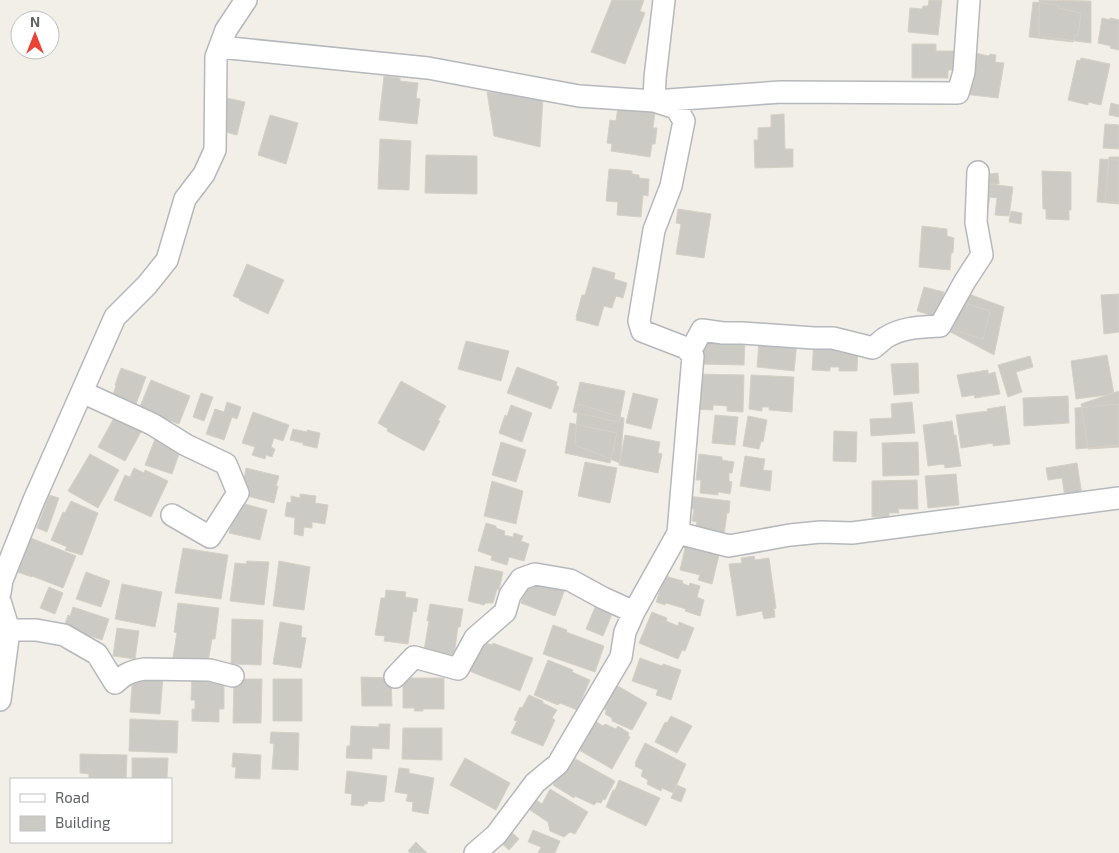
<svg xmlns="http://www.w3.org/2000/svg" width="1119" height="853" font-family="'Exo 2',sans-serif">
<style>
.building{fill:#cccac5;stroke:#d6d1c6}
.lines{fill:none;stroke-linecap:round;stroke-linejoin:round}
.minor-casing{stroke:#b5b8bc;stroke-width:24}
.minor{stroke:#fff;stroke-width:21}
</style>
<rect width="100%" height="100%" fill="#f1efe8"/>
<!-- building -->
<path class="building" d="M612,0H644L640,11L645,13L625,64L591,52Z
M929,0H942L938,35L908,32L910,8L922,9L923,6H928Z
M1039,0L1091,1V43L1039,36Z
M1033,2L1058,5V8L1081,13L1078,35H1075L1073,42L1029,37Z
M1102,18L1110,20V18L1119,20V50L1110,48L1111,46L1098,43Z
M912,44H936V51H959V70H948V78H912Z
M975,53L989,56L990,54L996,55L995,62L1004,63L998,98L964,94Z
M1081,58L1110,64L1101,105L1088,102V105L1068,100L1077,60L1080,61Z
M384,76L400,78V81L418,83L416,98L420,99L417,124L379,120Z
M487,92L543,98L540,147L494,136Z
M227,98L245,102L237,135L218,130Z
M1111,103L1119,105V117L1109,115Z
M618,107L655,112L653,128H657L655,144H652L650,157L611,151L612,144L607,143L610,120L616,121Z
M784,114L785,149H793V167L755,168L754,140H758V128L771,127V115Z
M270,115L298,123L286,164L258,155Z
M1105,124L1119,125V149L1103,148Z
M380,139L411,141L409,190L378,189Z
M426,155L477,156V194L425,193Z
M1109,157H1119V202H1105Z
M1100,159L1119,160V204L1097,202Z
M609,169L632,171V174L639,175V178L649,179L648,196L643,195L641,217L617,215L618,202L606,201Z
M1042,171L1071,172V210H1069V220L1046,219V209H1043Z
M998,173L999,184H988L989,174Z
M982,183L1013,187L1009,216L995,215L997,198L990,197L987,213Z
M678,209L711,214L704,258L676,254L681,224L676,223Z
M1011,211L1022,213L1021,224L1009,222Z
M922,226L947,229V236L954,238L953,253H951L950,270L919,267Z
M247,264L284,280L268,314L239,300L240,299L233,296Z
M593,267L615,273L614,279L627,283L623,298L616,296L612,308L604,306L598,326L576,320L577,318L576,317L582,295H585Z
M924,287L944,292L937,317L917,311Z
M966,293L1004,307L994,355L941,327Z
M1119,294V332L1104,334L1101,295Z
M961,302L990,311L983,339L953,330Z
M702,337H745L744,365L701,364Z
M466,341L509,351L501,381L458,369Z
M814,341L858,346L857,371H839V367H830V371L812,370Z
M759,342L797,343L794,371L757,367Z
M1107,355L1114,394L1076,399L1071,361Z
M1030,356L1033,367L1016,372L1022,392L1008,397L998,365Z
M918,363L919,393L894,395L891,364Z
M517,367L557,382L556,385L559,387L551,409L507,393Z
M121,368L146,377L135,407L112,397L116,386L115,385Z
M988,370V374L995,372L1000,394L975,398L974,395L962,397L957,375Z
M695,374L744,375L743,412L727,411V406L713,405V410L693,409Z
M751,375L794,377L792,412L769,410V407H762V411L749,409Z
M151,380L190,396L179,424L139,409Z
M401,381L446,406L438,420L440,421L424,451L387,431L388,429L378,423Z
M580,382L625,391L619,422L573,412Z
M1119,391V447L1088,449L1081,404Z
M201,393L213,397L204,421L193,417Z
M633,393L658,399L651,429L626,423Z
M1068,396L1069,423L1024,426L1023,398Z
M227,402L241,407L237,419L232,417L224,440L206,434L215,409L224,412Z
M912,402L915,433L871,436L870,419L892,418L891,404Z
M578,404L624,418L620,463L575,445Z
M1119,404V445L1076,449L1075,408Z
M511,405L532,413L522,442L499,433L505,415L507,416Z
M1005,406L1010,444L993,446V443L961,448L956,415L988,411L987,409Z
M253,412L289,425L283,441L274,438L271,447L275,449L272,457L266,455L265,459L252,455L255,447L242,443Z
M715,415L738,417L735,445L712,443Z
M115,416L142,430L125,461L98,447Z
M748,416L767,420L763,442L761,441L759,449L743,446Z
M952,421L954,435H956L961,466L945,468L944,464L928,466L923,425Z
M570,423L617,433L610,463L565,453Z
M293,429L307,432V430L320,433L317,448L303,445V443L290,440Z
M834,431L857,432L856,462L833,461Z
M625,435L660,442L658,453L662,454L658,473L619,465Z
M155,439L181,448L172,474L145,465Z
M501,442L526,450L516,482L492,475Z
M918,442L919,475L883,476L882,443Z
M90,454L119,470L98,508L68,491Z
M699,454L722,457V460L734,462L732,473H729V481L732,482L730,494L718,492V495L700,493L701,480H696Z
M745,456L765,459L763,470L772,471L770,491L740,486Z
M585,462L617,468L610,503L578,496Z
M1077,463L1082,495L1065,497L1062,478L1048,480L1046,468Z
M134,468L144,473L145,470L168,481L151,517L114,500L125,475L130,477Z
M246,468L279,476L276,486H278L274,503L239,494L242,479H244Z
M956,474L959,505L928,508L925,476Z
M917,480L918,509H898L899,513H889V517H872V481Z
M492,481L523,491L516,524L484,516Z
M300,494L316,496L315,503L328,505L325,524L312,522V528L304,527L303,536L294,534L295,518L285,516L287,502L291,503V496L300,498Z
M49,495L59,498L47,532L37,528Z
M687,496L730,501L729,513H727L724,535L695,532L697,522L692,521L694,509L686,508Z
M71,501L98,513L82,555L65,550L67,547L51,540L63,512L65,513Z
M238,502L267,510L260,540L229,533Z
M486,523L496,526V528L505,531L504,535L513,537L514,533L523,536L521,541L529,544L524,561L509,557L507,565L491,560L492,556L478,551Z
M31,538L76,556L63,588L32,576V577L17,572Z
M686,544L720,551L712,584L698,580L700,575L680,570Z
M183,548L228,555L221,599L175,593Z
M754,556L755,560L769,558L776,608L774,609L775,617L764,619L762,611L737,616L729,564L742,563L741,558Z
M247,561L269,562L264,605L230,601L235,563L246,564Z
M279,561L310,567L304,610L273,606Z
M475,566L503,572L499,590L497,589L493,603H486L484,605L468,601Z
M86,572L110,581L101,607L76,599Z
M665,576L683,581L682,583L689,586L690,583L700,586L697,597L704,600L700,616L685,611L686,609L666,603L665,605L656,602Z
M534,577L565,589L555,616L521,603L527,586L530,587Z
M122,584L162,592L155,627L115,619Z
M49,587L63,593L55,614L40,608Z
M386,590L406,592L405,597L418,599L416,612L413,611L408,644L384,641L385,636L375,635L381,598H385Z
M598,600L615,607L603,636L586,629Z
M178,603L219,608L215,639H212L208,662L173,657L177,633L174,632Z
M430,604L463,609L460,627H458L454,655L424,650L429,621H427Z
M73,607L109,619L102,640L64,627L68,615L70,616Z
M652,612L667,618L666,621L678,626L679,622L694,628L685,651L682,650L678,659L639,643Z
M232,619L263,620L261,665L231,664Z
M280,622L302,626L301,637L306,638L301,668L273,664Z
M553,625L567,630L566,632L604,646L595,672L543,654Z
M117,628L139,631L135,659L113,656Z
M478,640L492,645L493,643L533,658L520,691L469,671L476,655Z
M640,658L662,666L663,664L681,670L671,700L656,695L658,690L632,681Z
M548,660L573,670L572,672L590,680L577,710L560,703L558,705L534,695Z
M133,673L163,676L160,714L130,712Z
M192,676L224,677V709H219V722L192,721V709H195V700H191Z
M361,677L391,678L392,706H362Z
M403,678H444V709H423V711H414L415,708H403Z
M234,679H262L261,723H233Z
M273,679H302V721H273Z
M611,682L647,703L632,730L612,721V718L605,714L606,710L598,706Z
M529,695L543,701V703L557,710L552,718L555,720L543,746L511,733L517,721L514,720L520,707L522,708Z
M671,716L692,726L677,753L655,742L665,722L667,723Z
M130,719L178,721L177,753L129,751Z
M594,720L603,726L605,724L616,729L618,726L629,733L628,736L630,737L612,769L579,750L588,736L586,735Z
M379,724H390L389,749L372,748V759L346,758L347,746H350L351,726L379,727Z
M403,728H442V760L402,759Z
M271,732L299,733L298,770L272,769L274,744L270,743Z
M645,743L686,764L673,793L662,788L661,791L647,784L648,780L641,776L643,770L635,766L636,764L635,763Z
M233,753L261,755L260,779L235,778L236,767H232Z
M80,754L127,755L126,779H89V774L80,773Z
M572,757L615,781L605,800L603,799L601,803L597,802L594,805L575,796L574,798L553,785L564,766Z
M132,758H168L167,779H132Z
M465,758L510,783L496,810L450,785Z
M399,768L409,769V773L434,778L428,814L412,811L413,802L406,801L408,794L395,792Z
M347,771L387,776L384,801L380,802L368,801L367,804H364V806L351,805L352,794L345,793Z
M619,780L660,798L646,826L606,807L613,790H615Z
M677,785L686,789L681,802L671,798Z
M550,789L588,812L575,834L570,832L564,837L550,831L548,822L527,808L533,798L542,804Z
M509,830L519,839L509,850L499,841Z
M533,830L560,841L555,853H538L541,847L528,842Z
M416,842L427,853H410L408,851Z"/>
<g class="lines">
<defs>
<path id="minor" d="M220,47L428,68L579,96L654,101L781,92L958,93L964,72L969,0
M690,352L702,330L723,333H742L814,338H833L873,348C877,345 881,341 885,338C902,327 922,327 940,326L965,281L982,255L976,222L978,172
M82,392L152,424L186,445L226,464L238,493L210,537L172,515
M678,533L729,546L790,535L821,532L852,533L1119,498
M0,593L2,580L34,500L115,317L147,285L167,260L185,199L204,174L215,150L216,57L226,30L246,0
M0,601L9,630L0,700
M9,630H36L64,635L97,654L115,683C125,674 131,671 144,669L210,670L233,676
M395,677L414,657L458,669L475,638L505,612L510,595L521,579L535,574L570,580L603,598L634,612
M475,853L496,835L535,783L558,764L621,657L625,632L634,612L678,533L693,356L686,348L642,331L639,321L654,230L671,186L684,121L676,108L654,101L655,78L664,0"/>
</defs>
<!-- minor casing -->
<use href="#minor" class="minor-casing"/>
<!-- minor -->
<use href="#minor" class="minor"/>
</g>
<!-- legend -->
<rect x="10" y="778" width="162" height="65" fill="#ffffff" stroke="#bfc1c3"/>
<rect x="20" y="794" width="25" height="8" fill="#ffffff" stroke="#bfc1c3"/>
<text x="55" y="803" font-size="15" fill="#5f6368">Road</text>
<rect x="20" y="816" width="25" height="15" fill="#cccac5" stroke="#bfc1c3"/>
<text x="55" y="828" font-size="15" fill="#5f6368">Building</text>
<!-- north arrow -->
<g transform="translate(35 35)"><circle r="24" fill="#ffffff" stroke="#bfc1c3"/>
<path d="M0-4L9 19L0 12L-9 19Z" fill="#ea4335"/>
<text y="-8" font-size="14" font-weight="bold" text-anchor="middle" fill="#5f6368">N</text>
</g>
</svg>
